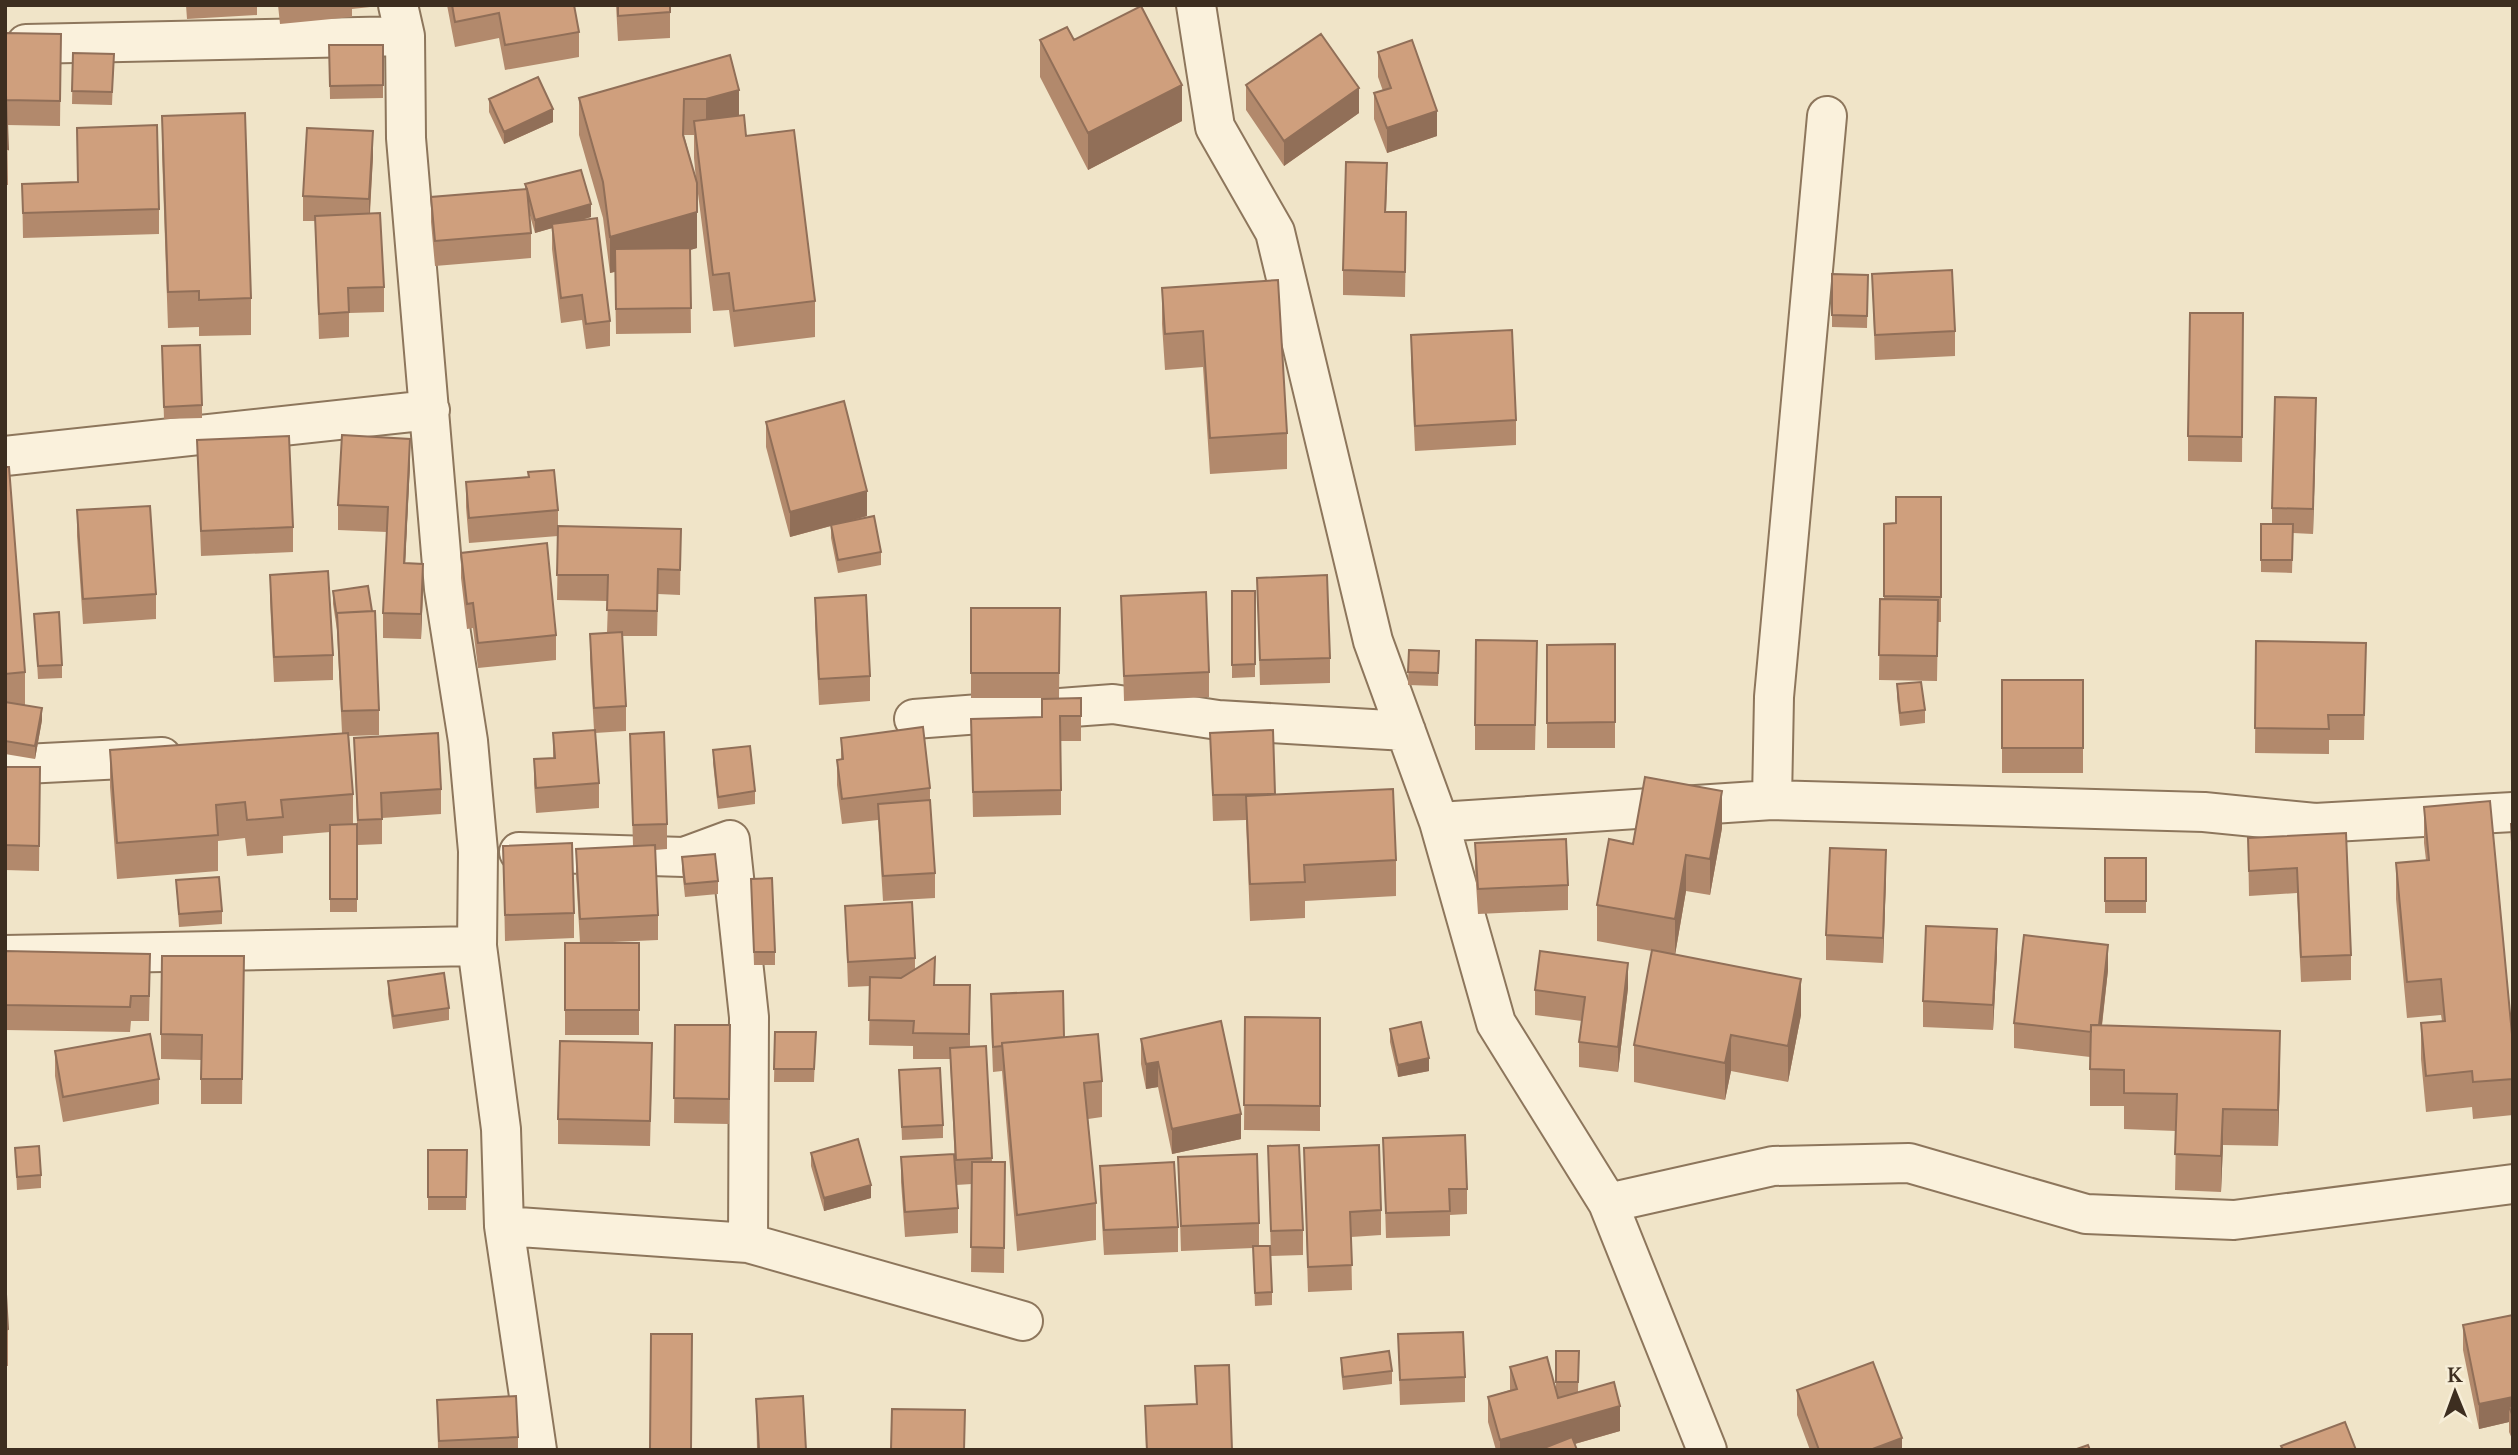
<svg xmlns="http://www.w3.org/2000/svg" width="2518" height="1455" font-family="'Libre Baskerville',serif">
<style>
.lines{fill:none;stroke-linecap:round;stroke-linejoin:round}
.minor-casing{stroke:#8d765c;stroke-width:42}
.minor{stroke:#faf1dc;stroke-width:38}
.wall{fill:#b2896c;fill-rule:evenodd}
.shaded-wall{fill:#916f58}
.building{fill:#cf9f7d;stroke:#916f58;stroke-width:2}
</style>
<rect width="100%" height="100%" fill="#f0e4c8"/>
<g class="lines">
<defs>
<path id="minor" d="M398,5L405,36L406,138L444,589L468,741L478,851L477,946L501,1129L504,1226L537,1450
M1196,5L1215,127L1275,232L1373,641L1439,822L1496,1023L1608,1203L1707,1450
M26,44L405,36
M5,456L430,410
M914,719L1113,704L1218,720L1406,731
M5,765L162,757
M1772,800L1774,697L1827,116
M1439,822L1772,800L2204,812L2315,823L2513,812
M519,852L684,857L730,840L749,1017L748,1243
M5,955L477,946
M1608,1203L1773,1166L1909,1163L2086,1214L2234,1220L2513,1184
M504,1226L748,1243L1023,1321"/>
</defs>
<!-- minor casing -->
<use href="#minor" class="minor-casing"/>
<!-- minor -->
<use href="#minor" class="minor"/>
</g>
<!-- wall -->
<path class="wall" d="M186,5H257V15L187,19Z
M278,5H379V6L352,9V17L280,24Z
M447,5H574L579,32V57L505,70L499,38L455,47Z
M616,5H670V38L618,41Z
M5,33L61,34L60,126L7,125L8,185H5Z
M1040,40H1074L1182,121L1088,170L1040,77Z
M329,45H383V98L330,99Z
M1378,52L1437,136L1387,153L1374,119V93L1383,91L1378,77Z
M73,53L114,54L112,105L72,104Z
M730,55L739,116L746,136L815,301V337L734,347L729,310L713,311L697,186V248L690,250L691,333L616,334L615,272L610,273L603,218L579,135V98ZM684,135H694V158L696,180Z
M1246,85L1359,113L1284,166L1246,110Z
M489,99L553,122L504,144L489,112Z
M162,116L251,298V335L199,336V327L168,328L162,153Z
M77,128L159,209V234L23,238L22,184L78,182Z
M373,156L370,214L384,287V312L349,313V337L319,339L315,221H303V196Z
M525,184L591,217L578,221L610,321V346L586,349L582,320L561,323L552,249V228L535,233L529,212L531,233V258L435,266L431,222V197L525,189Z
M1387,188L1386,212L1406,237L1405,297L1343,295V270Z
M1832,274L1868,275L1867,328L1832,327Z
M1872,274L1955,331V356L1875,360Z
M1278,280L1287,433V469L1210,474L1203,367L1165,370L1162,324V288Z
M2243,313L2242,462L2188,461V436Z
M1411,335L1516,420V445L1415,451L1411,361Z
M162,359L202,405V418L164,419Z
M766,422L867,516L855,520L881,552V565L838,573L831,538V526L790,537L766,447Z
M2316,423L2313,534L2293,533L2292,573L2261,572V524H2272V508Z
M197,440L293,527V552L201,556Z
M410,464L405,563L423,589L421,639L383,638V613L387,532L338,530V505Z
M5,467L25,672V705L42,720L35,759L5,754Z
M528,472L558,510V526L681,529L680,595L658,594L657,636H622L626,706V731L595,733L599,783V808L536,813L534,784V759L553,758V733L594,730L590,659V634L607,633L608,601L557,600L558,536L469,543L466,507V482L528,477Z
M1941,497V622H1938L1937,681L1879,680L1880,599H1884V524L1896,523Z
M77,510L156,594V619L83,624L77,536Z
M461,553L556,635V660L478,668L473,628L467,629L461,578Z
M270,575L333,655V680L274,682L270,600Z
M1257,578L1330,658V683L1260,685Z
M333,591L379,710V735L349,736L353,794V824H357L354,738L441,789V814L382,818V844L358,845L357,829V912H330V832L283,836V853L247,856L245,838L218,841V871L117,879L110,787V750L342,733L337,630L333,604Z
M1232,591H1255V677L1232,678Z
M1121,596L1209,672V697L1124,701Z
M815,598L870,676V701L819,705L815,623Z
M971,608H1060L1059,698H971Z
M34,614L62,665V678L38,679Z
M2256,641L2366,643L2364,740H2329V754L2255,753Z
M1615,644V748H1547V645Z
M1409,650L1439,651L1438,686L1408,685Z
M1537,666L1535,750H1475V725Z
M2002,680H2083V773H2002Z
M1897,684L1925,710V723L1900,726L1897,697Z
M1081,698V741H1061V815L973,817L971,719L1042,717Z
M1210,733L1275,794L1396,860V896L1305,901V918L1250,921L1246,820L1213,821Z
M630,734L667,824V849L655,850L658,915V940L590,943H639V1035H565V943H580L576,874V849L633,846Z
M841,738L930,788V806L935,873V898L883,901L878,820L842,824L837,785V760H841Z
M713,750L755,791V804L718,809L713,763Z
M5,767H40L39,871L5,870Z
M2424,807L2513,1045V1115L2473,1119L2472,1107L2426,1112L2421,1059V1023L2442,1021L2441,1015L2407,1018L2396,899V863L2426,860L2424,843Z
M2511,824H2513V885L2511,849Z
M1722,828L1710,895L1686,891L1675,955L1801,1015L1788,1082L1731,1071L1725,1100L1634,1082V1045L1652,951L1597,941V905L1633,844Z
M2346,833L2351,955V980L2301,982L2297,893L2249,896L2248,838Z
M1475,843L1568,885V910L1478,914L1475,868Z
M503,846L574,913V938L505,941Z
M682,857L718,881V894L685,897L682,870Z
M2105,858H2146V913H2105Z
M1886,876L1883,963L1826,960V935Z
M751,879L775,952V965H754Z
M176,880L222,911V924L179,927Z
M845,906L915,958V970L935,985H970V1047L986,1046L992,1162H1005L1004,1273L971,1272L972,1184L956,1185L950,1059H913V1046L869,1045L870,986L848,987Z
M5,951L150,979L149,1021H131L130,1032L5,1030Z
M1997,954L1993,1030L1923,1027V1001Z
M244,956L242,1104H201V1060L161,1059V1034Z
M2108,970L2102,1026L2280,1067L2278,1146L2223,1145L2221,1192L2175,1190L2176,1131L2124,1129V1106H2090V1057L2014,1048V1023Z
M388,981L449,1008V1020L393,1029L388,994Z
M1628,988L1618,1072L1579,1067V1042L1582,1021L1535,1015V990Z
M991,994L1064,1037L1102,1081V1117L1088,1119L1096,1203V1240L1017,1251L1002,1071L993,1072L991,1019Z
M1245,1017L1320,1018V1131L1244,1130Z
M675,1025H730L729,1124L674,1123Z
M1390,1029L1429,1071L1398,1077L1390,1042Z
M775,1032H816L814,1082H774Z
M1141,1039L1241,1139L1172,1154L1158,1087L1146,1089L1141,1064Z
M55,1051L159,1079V1104L63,1122L55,1076Z
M652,1068L650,1146L558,1144V1119Z
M899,1070L943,1125V1138L902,1140Z
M1383,1138L1467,1189V1214L1450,1215V1236L1386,1238Z
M1268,1146L1303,1230V1255L1271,1256Z
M15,1148L41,1175V1188L17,1190Z
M1304,1148L1381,1210V1235L1351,1237L1352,1290L1308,1292Z
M428,1150H467L466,1210H428Z
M811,1153L871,1198L824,1211L811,1166Z
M901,1157L958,1208V1233L905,1237L901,1182Z
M1178,1157L1259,1223V1246L1272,1292V1305L1255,1306L1253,1248L1181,1251Z
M1100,1166L1178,1227V1252L1104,1255L1100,1191Z
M5,1294L8,1329V1366H5Z
M2513,1315V1441L2509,1432V1422L2479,1429L2463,1350V1325Z
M1398,1334L1465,1377V1402L1400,1405Z
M1556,1351H1579L1578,1392L1620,1431L1575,1444L1577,1450H1496L1488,1422V1397L1510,1390V1367L1556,1387Z
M1341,1358L1392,1371V1384L1343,1390L1341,1370Z
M1195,1366L1232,1450H1146L1145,1406L1196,1404Z
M1797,1390L1902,1450H1810L1797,1415Z
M756,1399L806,1450H757Z
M437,1400L518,1437V1450H438Z"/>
<!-- shaded-wall -->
<path class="shaded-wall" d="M1182,85V121L1088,170V133Z
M1359,88V113L1284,166V141Z
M739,90V126L706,135V99Z
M553,109V122L504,144V132Z
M1437,111V136L1387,153V128Z
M373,131V156L369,224V199Z
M697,183V248L610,273V237Z
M591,204V217L535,233V220Z
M2316,398V423L2313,534V509Z
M410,439V464L404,588V563Z
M867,491V516L790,537V512Z
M423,564V589L421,639V614Z
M42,708V720L35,759V746Z
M1722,791V828L1710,895V859Z
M1886,850V876L1883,963V938Z
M1686,855V891L1675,955V919Z
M1997,929V954L1993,1030V1005Z
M2108,945V970L2098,1058V1033Z
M1628,963V988L1618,1072V1047Z
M1801,979V1015L1788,1082V1046Z
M2280,1031V1067L2278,1146V1110Z
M1731,1035V1071L1725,1100V1063Z
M1429,1058V1071L1398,1077V1065Z
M1158,1062V1087L1146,1089V1064Z
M2223,1109V1145L2221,1192V1156Z
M1241,1114V1139L1172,1154V1129Z
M871,1185V1198L824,1211V1198Z
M2513,1397V1416L2509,1407V1422L2479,1429V1404Z
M1620,1406V1431L1553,1450H1500V1440Z
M1902,1438V1450H1870Z"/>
<!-- building -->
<path class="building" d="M452,5H574L579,32L505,45L499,13L455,22Z
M618,5H670V12L618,16Z
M1141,6L1182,85L1088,133L1040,40L1067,27L1074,40Z
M5,33L61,34L60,101L6,100V95H5Z
M1321,34L1359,88L1284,141L1246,85Z
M1412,40L1437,111L1387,128L1374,93L1391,88L1378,52Z
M329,45H383V85L330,86Z
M73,53L114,54L112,92L72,91Z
M730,55L739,90L706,99H684L683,135L697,183V212L610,237L603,182L579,98Z
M538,77L553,109L504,132L489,99Z
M5,95H6L8,149L5,148Z
M245,113L251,298L199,300V291L168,292L162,116Z
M744,115L746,136L794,130L815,301L734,311L729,273L713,275L694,121Z
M157,125L159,209L23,213L22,184L78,182L77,128Z
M307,128L373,131L369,199L303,196Z
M1346,162L1387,163L1385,212H1406L1405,272L1343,270Z
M581,170L591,204L535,220L527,189L525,184Z
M527,189L531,233L435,241L431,197Z
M380,213L384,287L348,288L349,312L319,314L315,216Z
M597,218L610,321L586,324L582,295L561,298L552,224Z
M690,248L691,308L616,309L615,249Z
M1952,270L1955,331L1875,335L1872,274Z
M1832,274L1868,275L1867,316L1832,315Z
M1278,280L1287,433L1210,438L1203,331L1165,334L1162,288Z
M2190,313H2243L2242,437L2188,436Z
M1512,330L1516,420L1415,426L1411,335Z
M200,345L202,405L164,407L162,346Z
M2275,397L2316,398L2313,509L2272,508Z
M844,401L867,491L790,512L766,422Z
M342,435L410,439L404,563L423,564L421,614L383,613L388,507L338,505Z
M289,436L293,527L201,531L197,440Z
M5,467H9L25,672L5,674Z
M554,470L558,510L469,518L466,482L529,477L528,472Z
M1896,497H1941V597L1884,596V524L1896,523Z
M150,506L156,594L83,599L77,510Z
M874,516L881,552L838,560L831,525Z
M2261,524H2293L2292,560H2261Z
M558,526L681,529L680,570L658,569L657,611L607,610L608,575H557Z
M547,543L556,635L478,643L473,603L467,604L461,553Z
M328,571L333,655L274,657L270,575Z
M1327,575L1330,658L1260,660L1257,578Z
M368,586L372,611L337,613V618L333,591Z
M1232,591H1255V664L1232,665Z
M1206,592L1209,672L1124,676L1121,596Z
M866,595L870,676L819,679L815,598Z
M1880,599L1938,600L1937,656L1879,655Z
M971,608H1060L1059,673H971Z
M375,611L379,710L342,711L337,613Z
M59,612L62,665L38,666L34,614Z
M622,632L626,706L594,708L590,634Z
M1476,640L1537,641L1535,725H1475Z
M2256,641L2366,643L2364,715H2328L2329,729L2255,728Z
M1615,644V722L1547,723V645Z
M1409,650L1439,651L1438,673L1408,672Z
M2002,680H2083V748H2002Z
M1921,682L1925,710L1900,713L1897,684Z
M1081,698V716H1060L1061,790L973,792L971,719L1042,717V699Z
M5,702L42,708L35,746L5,741Z
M923,727L930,788L842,799L837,760L843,759L841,738Z
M595,730L599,783L536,788L534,759L555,758L553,733Z
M1273,730L1275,794L1213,795L1210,733Z
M664,732L667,824L633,825L630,734Z
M348,733L353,794L281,800L283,817L247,820L245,802L216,805L218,835L117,843L110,750Z
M438,733L441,789L381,793L382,819L358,820L354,738Z
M750,746L755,791L718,797L713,750Z
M5,767H40L39,846L5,845Z
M1645,777L1722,791L1710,859L1686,855L1675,919L1597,905L1609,839L1633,844Z
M1393,789L1396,860L1304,865L1305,882L1250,884L1246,796Z
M930,800L935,873L883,876L878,804Z
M2490,801L2513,1045V1079L2473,1082L2472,1071L2426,1076L2421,1023L2445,1021L2441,979L2407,982L2396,863L2429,860L2424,807Z
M357,824V899H330V825Z
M2511,824H2513V860Z
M2346,833L2351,955L2301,957L2297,868L2249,871L2248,838Z
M1566,839L1568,885L1478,889L1475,843Z
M572,843L574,913L505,915L503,846Z
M655,845L658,915L580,919L576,849Z
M1830,848L1886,850L1883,938L1826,935Z
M715,854L718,881L685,884L682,857Z
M2105,858H2146V901H2105Z
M219,877L222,911L179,914L176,880Z
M772,878L775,952H754L751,879Z
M912,902L915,958L848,962L845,906Z
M1926,926L1997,929L1993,1005L1923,1001Z
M2024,935L2108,945L2099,1025H2091V1032L2014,1023Z
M565,943H639V1010H565Z
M1652,950L1801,979L1788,1046L1731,1035L1725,1063L1634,1045Z
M5,951L150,954L149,996H131L130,1007L5,1005Z
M1540,951L1628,963L1618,1047L1579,1042L1585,997L1535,990Z
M162,956H244L242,1079H201L202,1035L161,1034Z
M935,957L934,985H970L969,1034L913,1033L914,1021L869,1020L870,977L901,978Z
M444,973L449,1008L393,1016L388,981Z
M1063,991L1064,1037L1002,1043V1046L993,1047L991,994Z
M1245,1017L1320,1018V1106L1244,1105Z
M1221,1021L1241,1114L1172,1129L1158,1062L1146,1064L1141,1039Z
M1421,1022L1429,1058L1398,1065L1390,1029Z
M675,1025H730L729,1099L674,1098Z
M2091,1025L2280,1031L2278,1110L2223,1109L2221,1156L2175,1154L2177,1094L2124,1093V1070L2090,1069Z
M775,1032H816L814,1069H774Z
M150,1034L159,1079L63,1097L55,1051Z
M1098,1034L1102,1081L1084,1083L1096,1203L1017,1215L1002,1043Z
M560,1041L652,1043L650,1121L558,1119Z
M986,1046L992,1158L956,1160L950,1048Z
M940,1068L943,1125L902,1127L899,1070Z
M1465,1135L1467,1189H1449L1450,1211L1386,1213L1383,1138Z
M858,1139L871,1185L824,1198L811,1153Z
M1299,1145L1303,1230L1271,1231L1268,1146Z
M1379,1145L1381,1210L1350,1212L1352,1265L1308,1267L1304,1148Z
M39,1146L41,1175L17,1177L15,1148Z
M428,1150H467L466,1197H428Z
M954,1154L958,1208L905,1212L901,1157Z
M1257,1154L1259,1223L1181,1226L1178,1157Z
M972,1162H1005L1004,1248L971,1247Z
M1174,1162L1178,1227L1104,1230L1100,1166Z
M1253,1246H1270L1272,1292L1255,1293Z
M5,1294H6L8,1329L5,1330Z
M2513,1315V1397L2479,1404L2463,1325Z
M1463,1332L1465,1377L1400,1380L1398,1334Z
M651,1334H692L691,1450H650Z
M1389,1351L1392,1371L1343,1377L1341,1358Z
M1556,1351H1579L1578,1382H1556Z
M1547,1357L1558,1398L1614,1382L1620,1406L1500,1440L1488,1397L1517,1389L1510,1367Z
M1873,1362L1902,1438L1870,1450H1819L1797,1390Z
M1229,1365L1232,1450H1147L1145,1406L1197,1404L1195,1366Z
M516,1396L518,1437L439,1441L437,1400Z
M803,1396L806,1450H759L756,1399Z
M2513,1406V1416L2509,1407Z
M892,1409L965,1410L964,1450H891Z
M2345,1422L2356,1450H2283L2281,1446Z
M1572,1437L1577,1450H1539Z
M2088,1445L2090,1450H2074Z"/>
<!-- border -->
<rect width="2518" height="1455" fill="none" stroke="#3d2e20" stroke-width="14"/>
<!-- north arrow -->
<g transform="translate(2455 1392) rotate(359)" stroke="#f7eed8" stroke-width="5" paint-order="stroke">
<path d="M0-5L12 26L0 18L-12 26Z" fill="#3d2e20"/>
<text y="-10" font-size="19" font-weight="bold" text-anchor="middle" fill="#3d2e20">K</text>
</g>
</svg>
